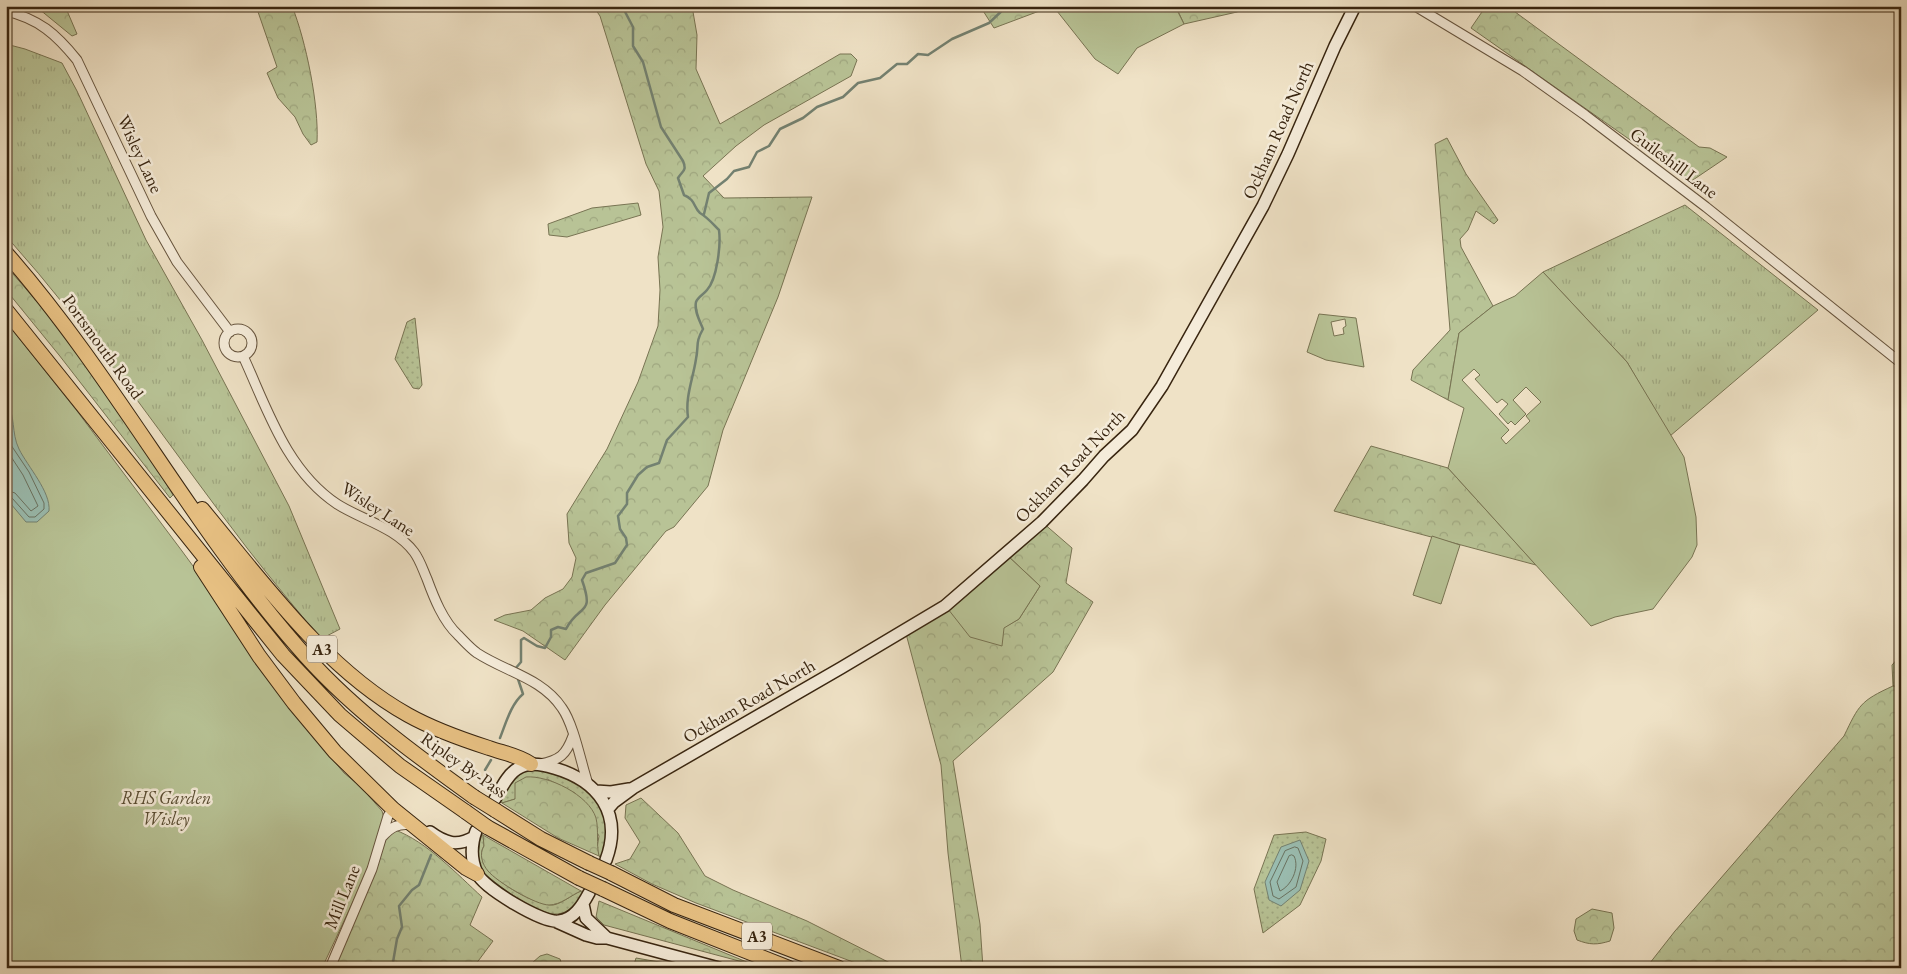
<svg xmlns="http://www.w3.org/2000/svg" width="1907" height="974" font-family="'EB Garamond',serif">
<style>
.grass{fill:url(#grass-dots);stroke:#787453}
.forest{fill:url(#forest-crowns);stroke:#787453}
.park{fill:url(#park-tufts);stroke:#787453}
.garden{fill:#b8c396;stroke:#787453;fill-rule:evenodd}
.water{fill:#9abeb2;stroke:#738171}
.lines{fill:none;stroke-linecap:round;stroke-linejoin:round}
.shore{stroke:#697261;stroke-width:1}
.stream{stroke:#738171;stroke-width:2.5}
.minor-casing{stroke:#66543e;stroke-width:11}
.secondary-casing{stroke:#382510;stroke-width:14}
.trunk-casing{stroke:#382510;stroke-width:16}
.minor{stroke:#f5ecda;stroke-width:9}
.secondary{stroke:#f5ecda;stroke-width:11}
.trunk{stroke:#e8c183;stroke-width:14}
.trunk-bridge-casing{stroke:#382510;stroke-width:16;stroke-linecap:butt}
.trunk-bridge{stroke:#e8c183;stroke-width:14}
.labels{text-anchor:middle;stroke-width:5;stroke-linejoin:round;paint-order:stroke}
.shield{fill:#f5ecda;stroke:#71614d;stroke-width:1}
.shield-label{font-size:16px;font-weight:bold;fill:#382510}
.street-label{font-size:18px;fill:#382510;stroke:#f5ecda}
.park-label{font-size:18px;font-style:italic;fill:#584c32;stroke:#f5ecda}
</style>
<defs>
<pattern id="grass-dots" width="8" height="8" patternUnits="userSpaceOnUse" patternTransform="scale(1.25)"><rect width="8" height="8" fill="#b8c396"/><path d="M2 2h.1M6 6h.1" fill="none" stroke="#9fa780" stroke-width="1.8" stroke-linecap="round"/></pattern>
<pattern id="forest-crowns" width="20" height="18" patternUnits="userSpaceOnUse" patternTransform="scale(1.25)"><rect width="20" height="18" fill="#b8c396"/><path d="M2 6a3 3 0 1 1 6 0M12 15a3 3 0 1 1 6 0" fill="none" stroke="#9fa780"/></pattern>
<pattern id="park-tufts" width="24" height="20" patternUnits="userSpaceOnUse" patternTransform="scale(1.25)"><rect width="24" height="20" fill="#b8c396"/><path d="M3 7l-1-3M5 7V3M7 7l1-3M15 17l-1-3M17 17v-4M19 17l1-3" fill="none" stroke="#9fa780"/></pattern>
</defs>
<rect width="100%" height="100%" fill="#efe2c6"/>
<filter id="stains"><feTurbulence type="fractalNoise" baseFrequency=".004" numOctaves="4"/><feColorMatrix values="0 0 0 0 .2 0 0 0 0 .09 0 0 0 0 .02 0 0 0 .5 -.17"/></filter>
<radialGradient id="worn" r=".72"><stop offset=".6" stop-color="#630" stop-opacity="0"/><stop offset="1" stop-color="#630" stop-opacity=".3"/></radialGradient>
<!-- grass -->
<path class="grass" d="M415,318L422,385L419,389L413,388L395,359L407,322Z
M1901,655V687L1893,686L1892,665Z
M535,768C567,777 604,789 607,828C608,838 604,849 602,859L599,856L597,848L599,836L575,793L547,779L515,799L502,803L498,800L516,773Z
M1306,832L1326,839L1321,861L1300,905L1263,933L1254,889L1274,835Z
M479,833L483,835L484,846C468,870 534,906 553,905C561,904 573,894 581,891L585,892C578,902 571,912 558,914C538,916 495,884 481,870L476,847Z"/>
<!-- forest -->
<path class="forest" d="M27,6H65L77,34L72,36L39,9Z
M256,6H292C306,41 319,105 317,142L311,145L303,134L295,117L278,98L267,73L277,67Z
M593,6H692L697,35L696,69L720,124L840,54H851L857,60L851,76L764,125L736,146L703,176L724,198L812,197L778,297L723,430L708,486L674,527L666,531L605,605L565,660L523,631L494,620L505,615L531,610L545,598L563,589L572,577L576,558L569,543L567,514L607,449L638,382L658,326L660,290L658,257L663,227L659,191L646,164L600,16Z
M980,6H1050V7L994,28Z
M1182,6H1249L1237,12L1184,24L1177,9Z
M1486,6H1507L1699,147L1710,148L1727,157L1690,182L1471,28Z
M1447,138L1466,174L1498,220L1494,224L1476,211L1468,230L1460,239L1461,247L1493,306L1459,333L1448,400L1411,380L1413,370L1450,330L1435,144Z
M638,203L641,215L567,237L549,235L548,224L592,208Z
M6,266L73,343L136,434L173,495L170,498L59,355L6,290Z
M1371,446L1448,468L1536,565L1334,511Z
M1042,522L1072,548L1066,583L1093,602L1053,672L953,761L980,924L983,968H962L948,853L941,765L905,630L945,606L1003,628L1019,619L1040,586L1006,554Z
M1893,686L1901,687V968H1646L1675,931L1844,736C1859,705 1860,701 1893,686Z
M526,777C548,775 589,795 596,818C599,831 596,843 599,856L558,838L502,803L515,799V783Z
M641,798L678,833L705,876L733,890L807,921L894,965L903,968H869L696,903L652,884L615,864L630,859L640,842L625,818L626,805Z
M395,830C426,841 458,875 482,897L470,925L493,941L473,968H332L375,871L387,836Z
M483,835L581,891C571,895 561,905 549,905C536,905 497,882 488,871C482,864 479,854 484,846Z
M599,901L754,965L604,925L596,917Z
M1592,909L1612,913L1614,928L1610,941C1597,945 1590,945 1577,940L1574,931L1576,919Z
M547,954L560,959L563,968H532V963L540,956Z
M636,958L677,965L675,968H633Z"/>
<!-- park -->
<path class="park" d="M6,44L25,49L62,63L77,91L146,240L202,340L289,506L340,629L321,639C296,609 271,579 247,548C167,444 94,334 6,236Z
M1685,205L1818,310L1670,436L1627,362L1543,272Z"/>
<!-- garden -->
<path class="garden" d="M1053,6H1175L1184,24L1137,48L1118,74L1095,59Z
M1543,272L1627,362L1684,457L1696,517L1697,545L1692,557L1653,609L1615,617L1591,626L1448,468L1464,408L1448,400L1459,333L1493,306L1515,296ZM1474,369L1480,375L1475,379L1497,403L1502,399L1508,404L1499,414L1508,424L1511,421L1515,425L1526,414L1513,400L1526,387L1541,402L1526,416L1530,421L1506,444L1501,438L1509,430L1462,380Z
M1319,314L1356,318L1364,367L1326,360L1307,352ZM1345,319L1346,326L1343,328L1344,334L1334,336L1331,322Z
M6,322L77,411L182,551L215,596L286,704L344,773L361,787L382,811L384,818L365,876L322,968H6Z
M1432,536L1460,545L1441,604L1413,595Z
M1009,557L1040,586L1019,619L1004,628L1002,646L970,637L948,609Z"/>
<!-- water -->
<path class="water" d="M6,401C16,415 11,433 19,449C28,467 51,492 49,511L37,522H26L6,498Z
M1300,840L1309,861L1300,890L1281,906L1269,900L1265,882L1281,847Z"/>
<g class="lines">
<!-- shore -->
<path class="shore" d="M6,412L11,445L29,472L44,503V509L35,517H29L12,498L6,496
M6,449L23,475L38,506L31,511L15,493L6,490
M1295,847L1298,848L1303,861L1296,887L1279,899L1273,896L1270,882L1285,851Z
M1292,855L1294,856C1300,868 1291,886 1280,891L1277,882L1289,856Z"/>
<!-- stream -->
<path class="stream" d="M704,214L709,193L727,179L734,171L749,167L757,152L769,146L780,129L803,118L817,107L843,97L858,83L880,78L897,64H907L918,54L928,55L952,39L989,23L1007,6
M516,671L515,669L521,662V640L524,638L537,646L545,648L551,637V630L558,627L566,629C579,603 595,617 582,580L586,573L615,563L627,545L626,538L620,529L618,516L627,504V493L638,475L647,467L659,463L667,440L688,417C685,397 693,379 696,359C699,345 695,343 703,329C700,321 694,311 696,302C698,297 703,295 707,290C717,279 721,245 719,230C713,224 707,217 700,213C693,207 696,200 684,195L678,178C683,170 687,171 683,161L661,127L643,62L633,46V27L622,6
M500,738C506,723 511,704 523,694L517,676
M485,770L491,760
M392,968L397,939L402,927L399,906L412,890L419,885L431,855"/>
<defs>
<path id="minor" d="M1415,6L1523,71L1585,115L1706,207L1901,363
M6,11C39,19 56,34 77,60L151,216L177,262L230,332
M224 343a14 14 0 1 1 28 0a14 14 0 1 1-28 0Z
M243,356C267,408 286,470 337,504C362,520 395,527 414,552C420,560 423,570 427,579C434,598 443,621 458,635C464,641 470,648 477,653C506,672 542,678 562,708C574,725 581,763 588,784
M540,764C560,760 566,755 573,736
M382,837C391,827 398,823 412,825
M330,968L372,869L388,816L393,809"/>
<path id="secondary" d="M596,791L611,792L629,789
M495,799C501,789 507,775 517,769C528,761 542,764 554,768C599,781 623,814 606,860
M608,809L614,802L633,788L841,668L945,606L1042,522L1083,480L1104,456L1132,430L1162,386L1263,206L1288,154L1335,46L1355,6
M476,831C471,845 471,860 477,873C483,888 544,924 559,921C574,919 582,906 589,893
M430,832C445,843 457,847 474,837
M583,904L586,918L607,938
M557,922L586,935L597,938H607L719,968"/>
<path id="trunk" d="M6,253C114,376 189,522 296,645C347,705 410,751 474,797
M6,310L283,655L340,715L400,766L466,812
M202,509C263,582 325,669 408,715C433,729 461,739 489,748C503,753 518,755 531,764
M201,567L259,656L294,703L335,752L393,809L466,868L477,874
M495,810L541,839L589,863
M487,827L579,878
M611,873L674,905L839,968
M603,889L670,921L789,968"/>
</defs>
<!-- minor casing -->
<use href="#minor" class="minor-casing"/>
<!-- secondary casing -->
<use href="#secondary" class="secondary-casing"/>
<!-- trunk casing -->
<use href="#trunk" class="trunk-casing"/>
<!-- minor -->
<use href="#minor" class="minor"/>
<!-- secondary -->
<use href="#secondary" class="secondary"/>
<!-- trunk -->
<use href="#trunk" class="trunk"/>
<defs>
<path id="trunk-bridge" d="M474,797L495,810
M466,812L487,827
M589,863L611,873
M579,878L603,889"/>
</defs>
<!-- trunk-bridge casing -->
<use href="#trunk-bridge" class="trunk-bridge-casing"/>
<!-- trunk-bridge -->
<use href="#trunk-bridge" class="trunk-bridge"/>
</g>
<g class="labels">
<!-- shield labels -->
<g class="shield">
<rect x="307" y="635.5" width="30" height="27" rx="4"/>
<rect x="742" y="922.5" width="30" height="27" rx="4"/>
</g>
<g class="shield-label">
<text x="322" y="655">A3</text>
<text x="757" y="942">A3</text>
</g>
<!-- street labels -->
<g class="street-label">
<text transform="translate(1278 130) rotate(-66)" y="6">Ockham Road North</text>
<text transform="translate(140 154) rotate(65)" y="6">Wisley Lane</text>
<text transform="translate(1674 163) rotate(37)" y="6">Guileshill Lane</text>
<text transform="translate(103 347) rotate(54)" y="6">Portsmouth Road</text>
<text transform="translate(1070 466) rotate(-46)" y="6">Ockham Road North</text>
<text transform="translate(378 509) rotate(33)" y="6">Wisley Lane</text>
<text transform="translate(749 701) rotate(-30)" y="6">Ockham Road North</text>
<text transform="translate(464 765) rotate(35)" y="6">Ripley By-Pass</text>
<text transform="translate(342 897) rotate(-68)" y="6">Mill Lane</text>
</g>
<!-- park labels -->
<g class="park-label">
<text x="166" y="804">RHS Garden<tspan x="166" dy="21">Wisley</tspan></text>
</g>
</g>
<!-- margin -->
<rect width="1907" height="974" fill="none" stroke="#efe2c6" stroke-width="25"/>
<rect x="8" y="8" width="1892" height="959" fill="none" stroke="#382510" stroke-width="2.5"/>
<rect x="12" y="12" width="1882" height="949" fill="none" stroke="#382510"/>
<rect width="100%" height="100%" filter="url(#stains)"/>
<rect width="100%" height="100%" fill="url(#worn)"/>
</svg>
